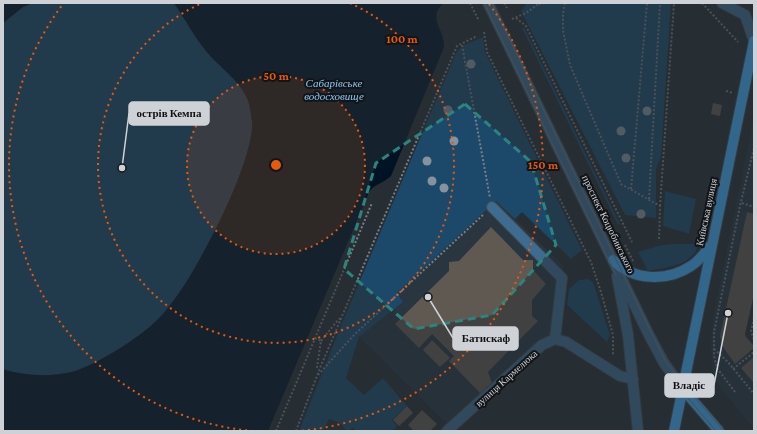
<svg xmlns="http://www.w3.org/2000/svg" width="757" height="434" font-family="'Crimson Pro',serif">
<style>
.built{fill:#293640}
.green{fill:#1c496a}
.water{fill:#001324}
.building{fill:#605951}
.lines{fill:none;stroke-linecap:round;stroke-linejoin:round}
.minor-casing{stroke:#444b50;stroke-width:12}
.major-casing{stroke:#444b50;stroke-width:12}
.path{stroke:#787e83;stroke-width:2;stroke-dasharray:2 2;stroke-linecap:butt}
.minor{stroke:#3e6c90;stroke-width:10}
.major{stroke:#42aaf5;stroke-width:10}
.tram{stroke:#72787d;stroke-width:1}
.tree{fill:#86939e}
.marked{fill:none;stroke:#2c847e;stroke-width:3;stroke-dasharray:8 5;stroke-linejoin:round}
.ring{fill:none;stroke:#e8590c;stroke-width:2;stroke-dasharray:2 4}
.labels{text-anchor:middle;stroke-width:4;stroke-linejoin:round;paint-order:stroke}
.street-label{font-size:10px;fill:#ced2d6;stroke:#121518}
.water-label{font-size:11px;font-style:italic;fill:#91c7f3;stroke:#121518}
.centre{fill:#e8590c;stroke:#121518;stroke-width:2}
.ring-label{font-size:12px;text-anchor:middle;font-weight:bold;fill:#e8590c;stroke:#121518;stroke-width:4;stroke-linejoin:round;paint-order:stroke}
.leader{fill:none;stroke:#ced2d6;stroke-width:1.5}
.callout-dot{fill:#ced2d6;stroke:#121518;stroke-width:1.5}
.callout{fill:#ced2d6;stroke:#ced2d6;stroke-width:1.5}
.callout-label{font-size:11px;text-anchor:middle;font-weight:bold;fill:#111}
</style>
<rect width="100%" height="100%" fill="#262d33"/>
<!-- built -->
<path class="built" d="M754,117V240L735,336L754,358V429L719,386L712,370L711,343L713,318Z
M496,201L564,266L555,339L451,428L359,337L403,302L397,293Z"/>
<!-- green -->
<path class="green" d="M32,3H174C185,19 194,36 206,51C218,66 237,78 246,96C250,103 251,114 252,122C254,143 233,194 223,214C206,248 188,285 163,314C146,334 97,365 72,372C51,377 23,376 3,369V23L23,7Z
M527,3H671L661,157L656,169V218L625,215L521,11Z
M524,27L620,224L618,225L522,28Z
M483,37L485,52L582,250L571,259L522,212L515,219L496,201L397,293L403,302L359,337L346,378L364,395L383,378L407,406L392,420L397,426L392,431H356L353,428L347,431L340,423L329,419L323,431H299L340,328L457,51L464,45Z
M665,191L696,199L689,234L663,226Z
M672,244H698C697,248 696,253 693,255C682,267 662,268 648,271L638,252L657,246Z
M588,279L593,282L610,335L607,342L567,305L569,289L579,280Z"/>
<!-- water -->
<path class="water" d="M3,3H32L23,7L3,23Z
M174,3H443C427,20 445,29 444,47L391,176C384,183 374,184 369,192L268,431H3V369C23,376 51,377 72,372C97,365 146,334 163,314C188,285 206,248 223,214C233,194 254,143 252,122C251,114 250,103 246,96C237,78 218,66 206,51C194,36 185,19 174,3Z"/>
<!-- building -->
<path class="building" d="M713,103L722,105L720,116L711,114Z
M747,212L754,214V294L745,334L746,337L754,346V348L735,364L723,347L720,336Z
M491,227L523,260H533V270L546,284L532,300V316L538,321L488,372L492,383L481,394L449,361L454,356L432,334L419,348L395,324L449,271V262L459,261Z
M432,340L450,358L440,367L423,350Z
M754,357V383L741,368Z
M407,406L413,413L399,426L393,420Z
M422,410L437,424L430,431H414L408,425Z"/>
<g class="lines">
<defs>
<path id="minor" d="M488,3L649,335L664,363L682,388
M722,3L745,15L754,41
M492,207L562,278L555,339
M617,276L628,335L638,431
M447,431L542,345L555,339L566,342L620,376L633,379"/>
<path id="major" d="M613,260C633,281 667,282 691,266C699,261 705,253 710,246
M682,388L719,431
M674,431L754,41"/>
</defs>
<!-- minor casing -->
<use href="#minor" class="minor-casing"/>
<!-- major casing -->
<use href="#major" class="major-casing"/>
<!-- path -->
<path class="path" d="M470,3L479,21
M504,3L507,8
M565,3L563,14V30L570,65L621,184L660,206L659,240
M702,3L738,42
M539,4L546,3
M516,18L526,26L632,242
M512,19L526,13L540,3
M484,32L487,52L591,262L601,292L613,335V355
M462,45L490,198
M726,91L733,93
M631,189L647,3
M649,199L660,3
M742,203L754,207
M660,206L674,3
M625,245L633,261
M754,318L751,331L754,340
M315,338L321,341L317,367L320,368
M321,341L338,320L341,318
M714,349L728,362L754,394
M733,369L754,352
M318,375L354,335L484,214
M735,392L717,368L714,356V332L740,206L754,148
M276,431L372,203
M296,431L320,368L457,46L477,36"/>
<!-- minor -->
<use href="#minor" class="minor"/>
<!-- major -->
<use href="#major" class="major"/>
<!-- tram -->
<path class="tram" d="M484,3L616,275
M492,3L652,334L666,362L683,384L724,431
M682,391L716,431"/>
</g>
<!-- trees -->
<g class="tree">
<circle cx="471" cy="64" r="4.5"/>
<circle cx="448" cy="110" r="4.5"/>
<circle cx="647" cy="111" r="4.5"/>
<circle cx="621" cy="131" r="4.5"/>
<circle cx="454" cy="141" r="4.5"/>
<circle cx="626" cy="158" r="4.5"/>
<circle cx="427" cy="161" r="4.5"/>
<circle cx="432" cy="181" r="4.5"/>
<circle cx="444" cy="188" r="4.5"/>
<circle cx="641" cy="214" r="4.5"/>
</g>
<!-- marked area -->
<path d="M0 0H757V434H0ZM465,104L531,162L556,245L492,315L414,329L344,269L376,163Z" fill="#262d33" fill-opacity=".55" fill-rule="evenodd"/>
<path class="marked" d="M465,104L531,162L556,245L492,315L414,329L344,269L376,163Z"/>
<!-- distance rings -->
<circle cx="276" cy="165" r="89" fill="#e8590c" fill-opacity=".12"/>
<g class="ring">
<circle cx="276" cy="165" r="89"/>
<path d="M350 3A178 178 0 1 1 202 3"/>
<path d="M253 431A267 267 0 0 1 63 4M489 4A267 267 0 0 1 299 431"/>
</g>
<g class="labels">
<!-- street labels -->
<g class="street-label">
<text transform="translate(706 212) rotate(-78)" y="4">Київська вулиця</text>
<text transform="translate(609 224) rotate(64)" y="4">проспект Коцюбинського</text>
<text transform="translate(506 378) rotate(-42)" y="4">вулиця Кармелюка</text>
</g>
<!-- water labels -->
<g class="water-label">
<text x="334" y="87">Сабарівське<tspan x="334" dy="13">водосховище</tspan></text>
</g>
</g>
<circle cx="276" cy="165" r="6" class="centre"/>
<g class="ring-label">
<text x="402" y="43">100 m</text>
<text x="276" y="80">50 m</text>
<text x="543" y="169">150 m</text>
</g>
<!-- callouts -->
<path class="leader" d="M122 168L129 113M428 297L453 338M728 313L714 385"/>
<g class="callout-dot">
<circle cx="122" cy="168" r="4"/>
<circle cx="428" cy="297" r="4"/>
<circle cx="728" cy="313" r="4"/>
</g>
<g class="callout">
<rect x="129" y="102" width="80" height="23" rx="4"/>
<rect x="453" y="327" width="65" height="23" rx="4"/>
<rect x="665" y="374" width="49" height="23" rx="4"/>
</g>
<g class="callout-label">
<text x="169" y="117">острів Кемпа</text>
<text x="486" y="342">Батискаф</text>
<text x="689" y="389">Владіс</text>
</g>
<!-- border -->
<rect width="757" height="434" fill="none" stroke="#ced2d6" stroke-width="8"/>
</svg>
